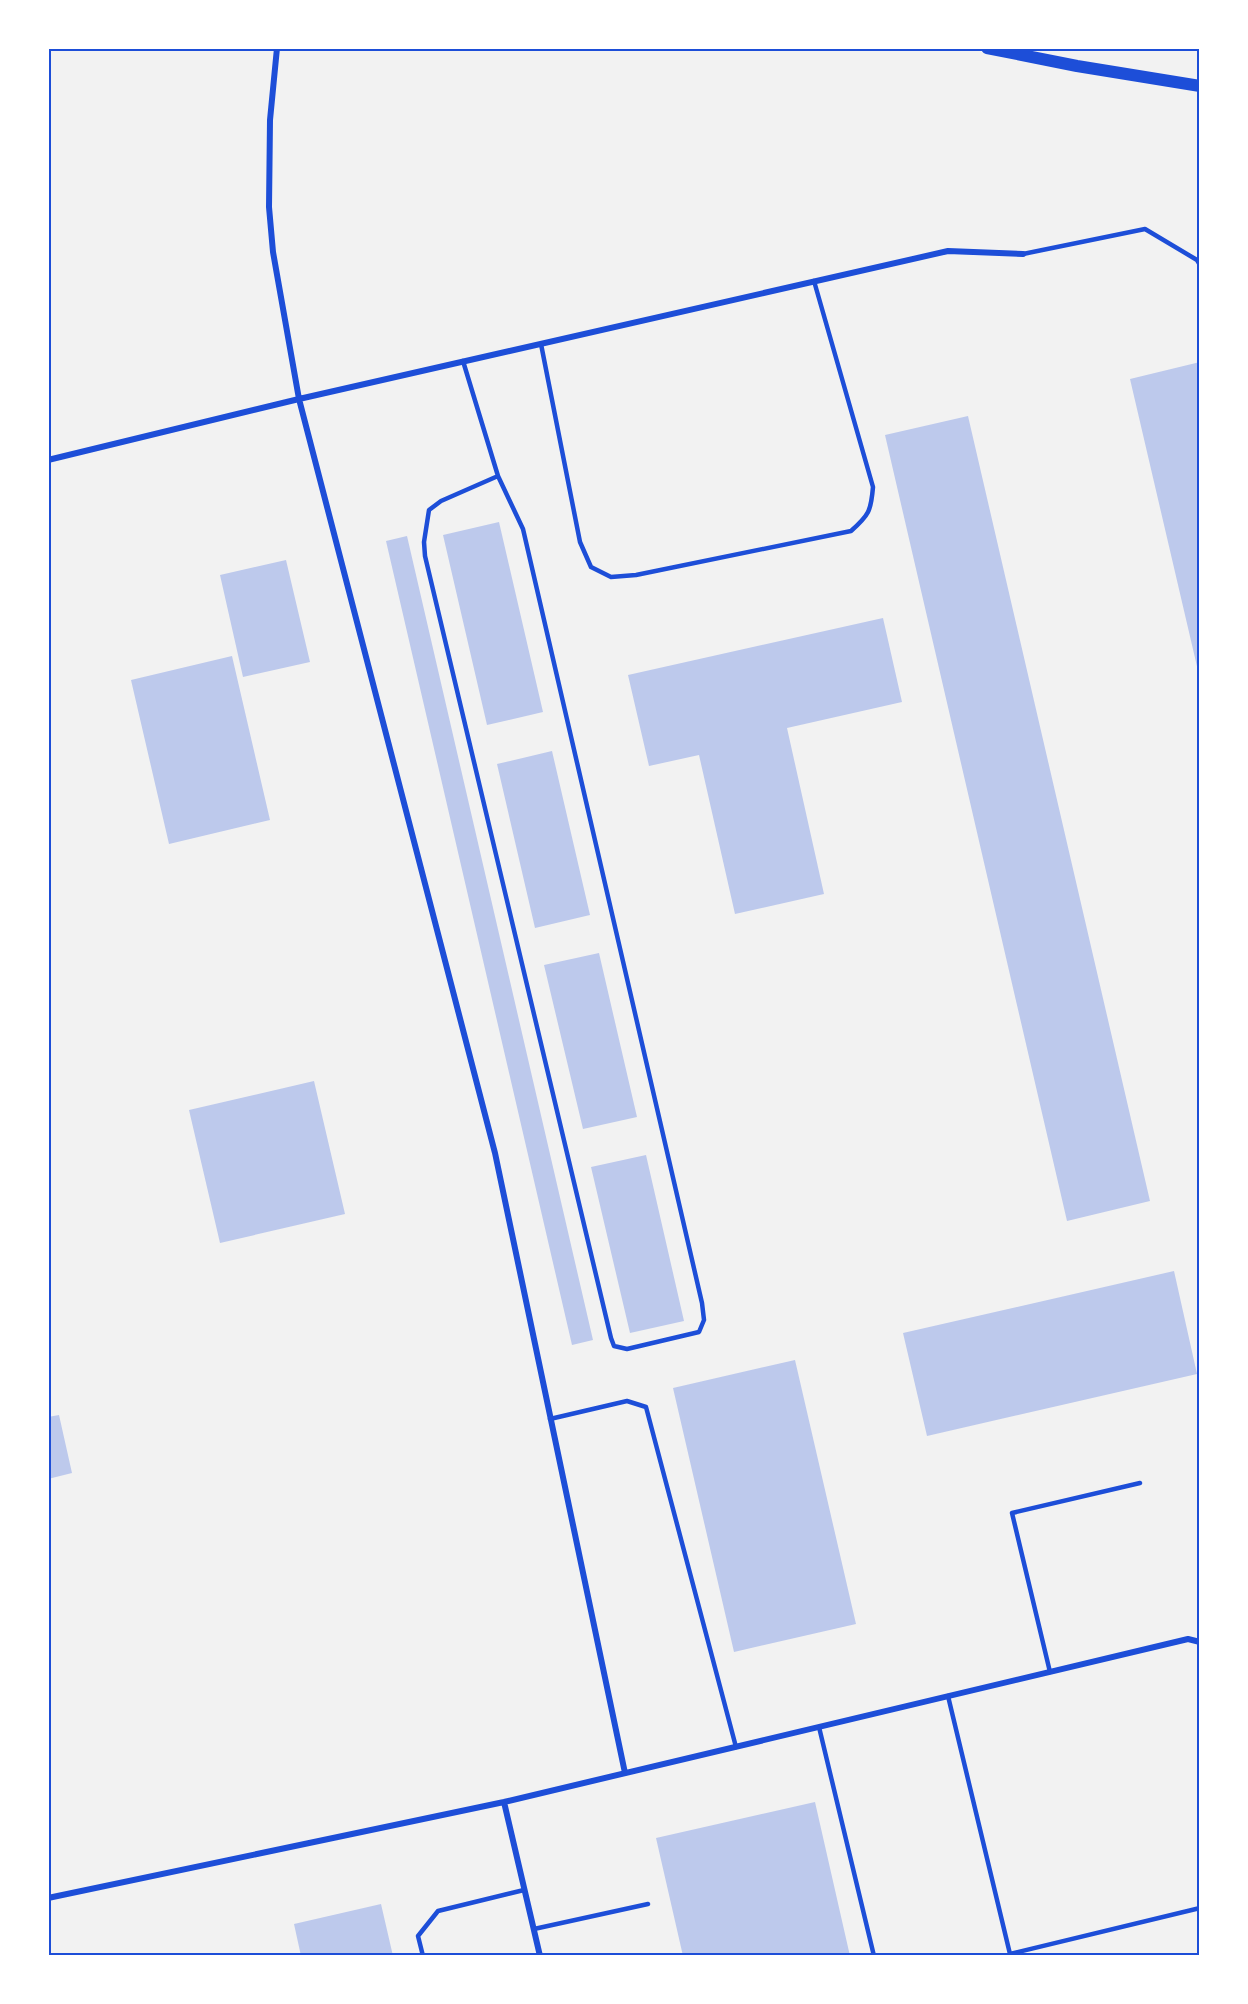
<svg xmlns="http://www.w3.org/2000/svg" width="1248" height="2004" font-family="'Noto Serif',serif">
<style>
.building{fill:#bdc9ec}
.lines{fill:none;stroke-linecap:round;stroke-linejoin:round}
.service{stroke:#1d4ed8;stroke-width:4.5}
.minor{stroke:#1d4ed8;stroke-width:6}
.secondary{stroke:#1d4ed8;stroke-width:12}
.neatline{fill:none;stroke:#1d4ed8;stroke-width:2}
</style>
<rect width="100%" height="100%" fill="#f2f2f2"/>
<!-- building -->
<path class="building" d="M1200,362V675H1199L1130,379Z
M968,416L1150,1201L1067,1221L885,435Z
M499,522L543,712L487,725L443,535Z
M407,536L593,1340L572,1345L386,541Z
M286,560L310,662L243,677L220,575Z
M883,618L902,702L787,728L824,894L735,914L699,755L649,766L628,675Z
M232,656L270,820L169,844L131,680Z
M552,751L590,915L535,928L497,764Z
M599,953L637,1117L583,1129L544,965Z
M314,1081L345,1214L220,1243L189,1110Z
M646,1155L684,1321L630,1333L591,1167Z
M1174,1271L1197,1374L927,1436L903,1333Z
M795,1360L856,1624L734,1652L673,1388Z
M59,1415L72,1473L48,1479V1417Z
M815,1802L850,1956H683L656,1838Z
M381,1904L393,1956H301L294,1924Z"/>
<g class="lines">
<!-- service -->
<path class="service" d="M1023,254L1145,229L1197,260L1200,265
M541,344L580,542L591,567L611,577L636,575L851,531C869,515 871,511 873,487L814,281
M463,361L498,476L523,529L702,1303L704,1320L699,1332L627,1349L614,1346L611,1338L425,556L424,542L429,510L441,501L498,476
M550,1419L627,1401L646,1407L736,1747
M1050,1672L1012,1513L1140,1483
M948,1696L1010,1954L1200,1908
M819,1727L874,1956
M534,1929L648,1904
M423,1956L418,1936L438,1911L524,1890"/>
<!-- minor -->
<path class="minor" d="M277,48L270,120L269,207L273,252L299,399L495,1153L625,1773
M48,460L299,399L948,251L1023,254
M504,1802L540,1956
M48,1898L504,1802L1188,1639L1200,1642"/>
<!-- secondary -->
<path class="secondary" d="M987,48L1077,66L1200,86"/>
</g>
<!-- border -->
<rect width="1248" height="2004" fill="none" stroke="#ffffff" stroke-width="99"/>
<rect x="50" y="50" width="1148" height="1904" class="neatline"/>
</svg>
